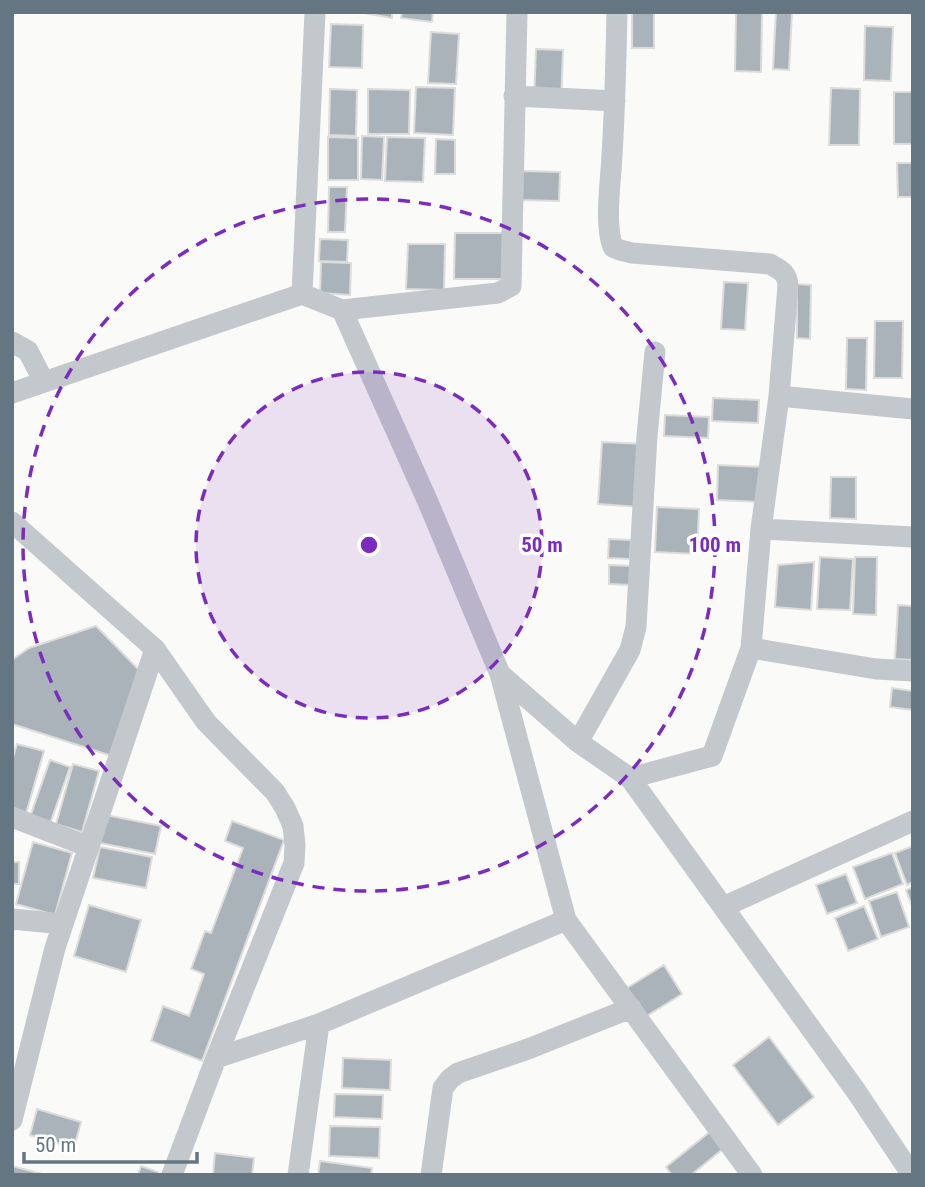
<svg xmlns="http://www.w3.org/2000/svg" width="925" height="1187" font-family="'Roboto Condensed',sans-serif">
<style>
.building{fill:#aab3b9;stroke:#dcdcda;stroke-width:2}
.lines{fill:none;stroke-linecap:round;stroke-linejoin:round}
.minor{stroke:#c3c8cc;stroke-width:21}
.ring{fill:none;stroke:#7b2cbf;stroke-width:3.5;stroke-dasharray:12 9}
.centre{fill:#7b2cbf;stroke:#fff;stroke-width:3.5}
.ring-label{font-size:21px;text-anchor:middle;font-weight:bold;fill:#7b2cbf;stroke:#fff;stroke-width:7;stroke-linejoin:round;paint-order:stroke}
</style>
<rect width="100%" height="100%" fill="#fafaf8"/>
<!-- building -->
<path class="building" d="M358,12H392V18Z
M402,12H433L432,22L401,18Z
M632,12H654V48H632Z
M736,12H762L761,72L735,71Z
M776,12H792L789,70L773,69Z
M331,24L363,25L362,68L329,67Z
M865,26L893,27L891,81L864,80Z
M431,32L459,34L456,84L428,83Z
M536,49L563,50L561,102L534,101Z
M416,87L455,88L453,135L414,133Z
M831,88L860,89L859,145H829Z
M330,89L357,90L356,136L329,135Z
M368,89L410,90L409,134H368Z
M894,92H913V144H894Z
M362,136L384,137L382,180L361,179Z
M328,137L358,138V180H328Z
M387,137L425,138L423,182L385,181Z
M436,139L455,140V174H435Z
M897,163H913V197H898Z
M522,171L560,172L559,201L521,200Z
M329,187H347L345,232H328Z
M455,233H506L505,279H454Z
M320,239L348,240L347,262L319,261Z
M408,244H445L444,290L406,289Z
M321,262L351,263L350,295L320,293Z
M724,282L748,283L745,330L721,329Z
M797,284L811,285L810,339L797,338Z
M875,321H903L902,378H874Z
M847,338H867L866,390L846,389Z
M713,398L759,400L758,423L712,421Z
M665,415L709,417L708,438L664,436Z
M602,442L644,444L640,507L598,504Z
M718,465L763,467L761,502L717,500Z
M831,477H856V519L830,518Z
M657,507L699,509L697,554L655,552Z
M609,539L631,540L630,559L608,558Z
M820,557L853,559L850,610L817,609Z
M855,557H877L876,615L853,614Z
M814,562L811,610L775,607L778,565Z
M609,565L632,566L631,585L609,584Z
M898,605L913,606V660L895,659Z
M96,626L139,670L112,756L12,724V660L29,648Z
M892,688L913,691V710L890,707Z
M17,744L44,751L25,817L12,813V761Z
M50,760L70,767L50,824L30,817Z
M73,764L99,771L82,832L56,824Z
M106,815L161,826L155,854L100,843Z
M232,821L284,840L202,1061L151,1041L163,1006L189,1016L204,974L191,969L205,931L211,933L243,848L225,841Z
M33,842L72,853L55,915L16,904Z
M913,846V882L907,885L895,853Z
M100,847L152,857L146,888L93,878Z
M892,853L903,884L865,899L853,867Z
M12,862H19V884H12Z
M846,874L857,903L827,914L816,885Z
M913,887V909L906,890Z
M897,892L909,927L881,937L869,901Z
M89,905L141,920L126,972L74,956Z
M864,906L878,939L848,951L835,918Z
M664,965L682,994L645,1017L627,988Z
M769,1037L814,1097L778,1125L733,1065Z
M343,1058L391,1060L390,1090L342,1088Z
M335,1094L383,1095L382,1119L334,1117Z
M37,1109L81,1122L74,1148L30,1135Z
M330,1126L380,1127L379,1158L329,1156Z
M711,1131L724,1148L691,1175H672L666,1167Z
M215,1153L254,1158L252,1175H213Z
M320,1161L372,1168L371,1175H318Z
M12,1166L46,1175H12Z
M141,1166L158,1172L157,1175H138Z"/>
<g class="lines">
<!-- minor -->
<path class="minor" d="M617,12C616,60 615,107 612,155C611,180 604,224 613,247L620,250L632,253L770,264C780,270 787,272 788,285L779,396L761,529L913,537
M514,96L615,101
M302,294L315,12
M342,310L498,293L511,286L517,12
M12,342L28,351L44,382
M12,393L302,294L342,310L428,502L500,674L566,920L319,1024L216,1058
M779,396L913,409
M12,522L155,649L206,722L275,792L285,808L293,826L295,845L294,863L216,1058L172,1175
M751,648L876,669L913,671
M500,674L578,742L630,778L856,1091L912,1175
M578,742L630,650L636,627L647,436L655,352
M630,778L712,756L751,648L761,529
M12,817L89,847
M723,907L913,821
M12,919L63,924
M566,920L752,1175
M12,1120L55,948L155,649
M298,1175L319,1024
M431,1175L443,1088L450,1079L458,1073L528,1049L631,1008"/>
</g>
<!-- distance rings -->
<circle cx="369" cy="545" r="173" fill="#7b2cbf" fill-opacity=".12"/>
<g class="ring">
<circle cx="369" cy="545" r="173"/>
<circle cx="369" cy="545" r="346"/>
</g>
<circle cx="369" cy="545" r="10" class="centre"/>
<g class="ring-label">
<text x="542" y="552">50 m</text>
<text x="715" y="552">100 m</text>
</g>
<!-- border -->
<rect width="925" height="1187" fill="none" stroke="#657683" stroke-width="28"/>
<!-- scale -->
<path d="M24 1152v10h173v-10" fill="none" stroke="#657683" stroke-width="3.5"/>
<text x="35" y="1152" font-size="21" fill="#657683" stroke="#ffffff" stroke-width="5" paint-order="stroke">50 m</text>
</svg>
